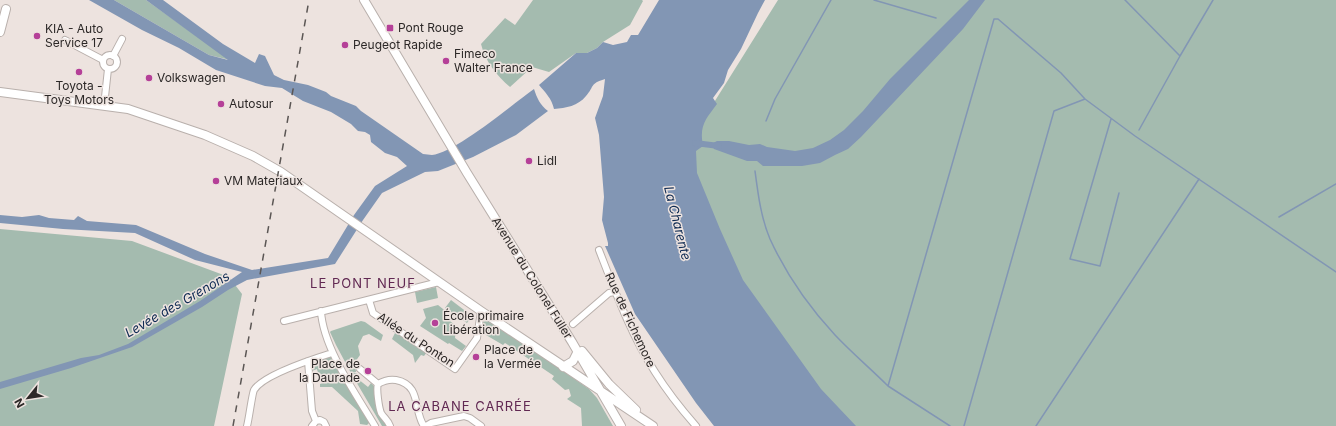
<svg xmlns="http://www.w3.org/2000/svg" width="1336" height="426" font-family="Inter,sans-serif">
<style>
.green{fill:#a4bbaf}
.water{fill:#8296b4}
.lines{fill:none;stroke-linecap:round;stroke-linejoin:round}
.stream{stroke:#8296b4;stroke-width:1.5}
.canal{stroke:#8296b4;stroke-width:6}
.minor-casing{stroke:#b9b0ac;stroke-width:8}
.major-casing{stroke:#b9b0ac;stroke-width:10}
.minor{stroke:#fff;stroke-width:6}
.major{stroke:#fff;stroke-width:8}
.rail{stroke:#5b5654;stroke-width:1.5;stroke-dasharray:7 7;stroke-linecap:butt}
.poi-dot{fill:#b54098;stroke:#ede3df;stroke-width:1.5}
.labels{text-anchor:middle;stroke-width:3;stroke-linejoin:round;paint-order:stroke}
.poi-label{font-size:12px;fill:#2c2827;stroke:#ede3df;text-anchor:start}
.street-label{font-size:12px;fill:#2c2827;stroke:#ede3df}
.water-label{font-size:13px;font-style:italic;fill:#0e2a52;stroke:#ede3df}
.neighbourhood-label{font-size:13px;letter-spacing:1px;fill:#612852;stroke:#ede3df}
</style>
<rect width="100%" height="100%" fill="#ede3df"/>
<!-- green -->
<path class="green" d="M114,0H146L230,60L209,55Z
M533,0H642L643,1L630,25L603,42L597,48L587,53H576L549,72L532,67L510,87C497,76 485,61 481,44L505,18L515,25Z
M778,0H1336V426H840L723,290L688,144Z
M0,229L132,241L229,277L242,294L214,426H0Z
M436,287L438,298L417,303L415,292Z
M451,300L472,316L467,323L445,308Z
M438,305L448,313L445,317L456,326L455,338L466,346L462,351L449,343L448,344L420,326L426,318L423,309Z
M488,319L589,389L597,398L613,426H582L581,408L567,399L571,396L569,389L565,390L552,379L554,376L505,343L503,345L486,335L481,330V324Z
M361,321L365,322L383,335L381,341L369,334L363,336L358,346L360,355L355,362L356,372L351,373L336,345L330,332L331,331Z
M396,331L427,352L424,356L421,355L415,363L413,355L392,339Z
M330,356L370,422L367,425L360,424L358,411L332,387H320V384L323,383L322,375L318,373L317,369L312,371L313,363Z
M351,373H356L360,376L358,379L368,387L371,383L374,386L379,411L388,426H382Z"/>
<!-- water -->
<path class="water" d="M89,0H114L209,55L228,60L146,0H163L223,44L255,63L259,54L265,56L274,75L284,80L308,85L326,92L331,96L356,106L361,111L423,154C426,154 429,155 432,155C455,153 513,104 534,89C537,98 540,105 548,111L516,135L473,157L438,171L425,172L382,193L363,220L335,264L247,280L228,290L202,307L132,347L71,368L0,389V382L81,358L99,355L128,344L200,301L242,272L195,260L135,233L63,229L0,223V215L22,217L39,215L49,218L74,220L78,216L87,221L136,225L205,254L252,270L328,258L354,215L375,186L407,166L397,157L385,153L371,142L370,135L365,132L358,131L351,124L331,112L303,101L282,88L265,86L216,70L179,48L142,30Z
M659,0H765L758,13L741,49L728,70L724,83L713,98L717,104C706,119 699,125 703,146L696,151L697,173L720,229L743,280L821,389L856,426H714L696,403L635,314L605,246H608V243L602,220L604,197L599,135L595,118L603,96L605,79C589,84 595,86 586,96C578,106 566,108 554,109C552,99 545,92 539,85L576,53H587L597,48L603,42L613,45L627,42L631,35H638Z
M969,0H985L963,29L861,137L848,149L835,155L820,163L802,166H763L757,161H747L714,149L711,144L717,141H729L749,145L760,144L767,147L795,151L813,148L830,140L844,130L863,111L890,79Z"/>
<g class="lines">
<!-- stream -->
<path class="stream" d="M874,0L936,18
M1125,0L1180,56L1213,0
M1111,119L1070,259L1100,266L1119,193
M766,121L775,99L831,0
M1139,130L1180,56
M755,171C758,194 761,218 770,239C786,274 809,307 835,335C852,353 871,369 888,386
M1279,217L1336,184
M950,426L888,386L994,19H998L1061,73L1085,99
M964,426L1054,111L1085,99L1135,136L1336,272
M1036,426L1199,179"/>
<!-- canal -->
<path class="canal" d="M695,143L719,146"/>
<defs>
<path id="minor" d="M65,40L103,60
M103 62a7 7 0 1 1 14 0a7 7 0 1 1-14 0Z
M113,56L122,39
M104,106L108,69
M599,250C615,291 631,335 655,372C667,391 681,409 696,426
M369,300L373,313L455,369L477,338L481,311
M321,311C323,348 356,394 375,426
M284,321L439,282
M573,324L609,293L615,292
M308,361L312,411L316,421
M360,369L378,384C383,381 390,379 396,380C422,385 413,411 424,426
M378,384C376,389 379,408 381,413C384,418 388,420 390,426
M247,426C249,419 252,394 254,390C263,375 316,358 332,353
M312,426L316,421L320,420L324,422L326,426
M426,426L431,423L464,416L470,418L481,426"/>
<path id="major" d="M364,0L467,173L572,342L621,426
M0,32L6,9
M0,92L128,109L205,135L253,156L281,172L481,311L653,426
M582,351L609,384L636,410
M563,367L573,361L577,353"/>
</defs>
<!-- minor casing -->
<use href="#minor" class="minor-casing"/>
<!-- major casing -->
<use href="#major" class="major-casing"/>
<!-- minor -->
<use href="#minor" class="minor"/>
<!-- major -->
<use href="#major" class="major"/>
<!-- rail -->
<path class="rail" d="M233,426L309,0"/>
</g>
<!-- markers -->
<g class="poi-dot">
<rect x="386" y="24" width="8" height="8" rx="2"/>
<circle cx="37" cy="36" r="4"/>
<circle cx="345" cy="45" r="4"/>
<circle cx="446" cy="61" r="4"/>
<circle cx="79" cy="72" r="4"/>
<circle cx="149" cy="78" r="4"/>
<circle cx="221" cy="104" r="4"/>
<circle cx="529" cy="161" r="4"/>
<circle cx="216" cy="181" r="4"/>
<circle cx="435" cy="323" r="4"/>
<circle cx="476" cy="357" r="4"/>
<circle cx="368" cy="371" r="4"/>
</g>
<g class="labels">
<!-- poi labels -->
<g class="poi-label">
<text x="398" y="32">Pont Rouge</text>
<text x="45" y="33">KIA - Auto<tspan x="45" dy="14">Service 17</tspan></text>
<text x="353" y="49">Peugeot Rapide</text>
<text x="454" y="58">Fimeco<tspan x="454" dy="14">Walter France</tspan></text>
<text x="157" y="82">Volkswagen</text>
<text x="79" y="90" text-anchor="middle">Toyota -<tspan x="79" dy="14">Toys Motors</tspan></text>
<text x="229" y="108">Autosur</text>
<text x="537" y="165">Lidl</text>
<text x="224" y="185">VM Materiaux</text>
<text x="443" y="320">École primaire<tspan x="443" dy="14">Libération</tspan></text>
<text x="484" y="354">Place de<tspan x="484" dy="14">la Vermée</tspan></text>
<text x="360" y="368" text-anchor="end">Place de<tspan x="360" dy="14">la Daurade</tspan></text>
</g>
<!-- street labels -->
<g class="street-label">
<text transform="translate(532 278) rotate(58)" y="4">Avenue du Colonel Fuller</text>
<text transform="translate(630 320) rotate(65)" y="4">Rue de Fichemore</text>
<text transform="translate(416 340) rotate(33)" y="4">Allée du Ponton</text>
</g>
<!-- water labels -->
<g class="water-label">
<text transform="translate(678 223) rotate(76)" y="5">La Charente</text>
<text transform="translate(177 304) rotate(-30)" y="5">Levée des Grenons</text>
</g>
<!-- neighbourhood labels -->
<g class="neighbourhood-label">
<text x="363" y="288">LE PONT NEUF</text>
<text x="460" y="411">LA CABANE CARRÉE</text>
</g>
</g>
<!-- north arrow -->
<g transform="translate(28 398) rotate(240)" stroke="#ede3df" stroke-width="3" paint-order="stroke">
<path d="M0-3L7 15L0 10L-7 15Z" fill="#2c2827"/>
<text y="-6" font-size="11" font-weight="bold" text-anchor="middle" fill="#2c2827">N</text>
</g>
</svg>
